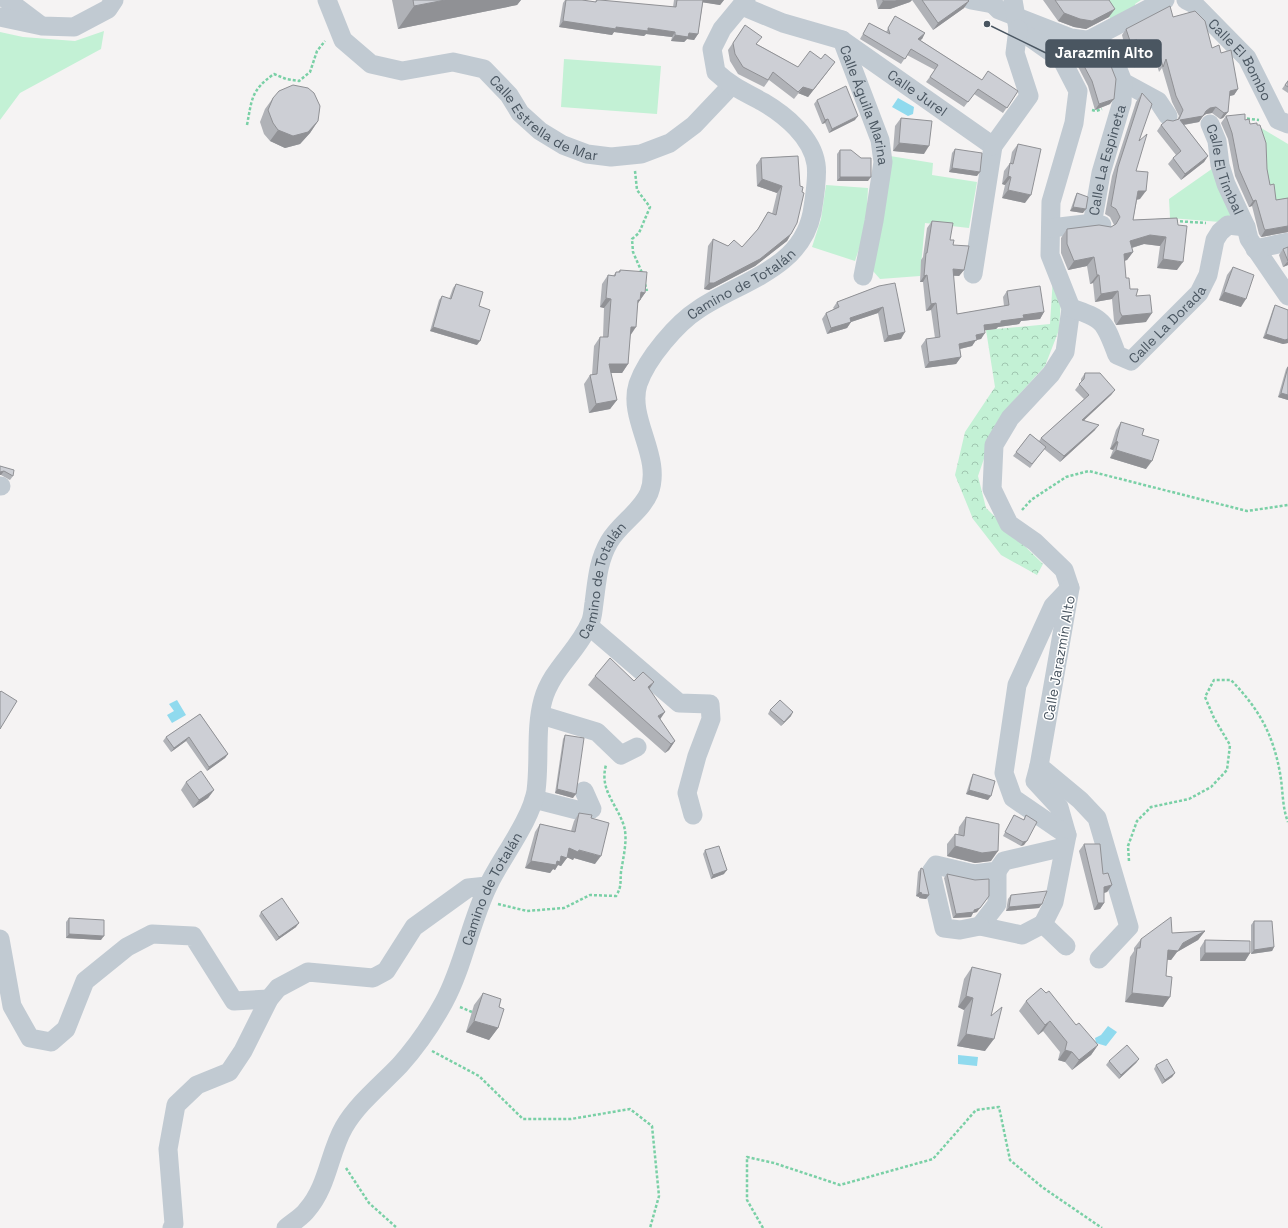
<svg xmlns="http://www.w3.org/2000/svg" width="1288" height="1228" font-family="'Space Grotesk',sans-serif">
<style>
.green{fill:#c3f1d5}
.forest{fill:url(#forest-crowns)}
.water{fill:#90daee}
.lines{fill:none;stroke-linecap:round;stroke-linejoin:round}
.path{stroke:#7ad0a6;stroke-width:2.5;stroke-dasharray:3 2;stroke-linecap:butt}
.minor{stroke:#c1cad2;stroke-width:19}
.wall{fill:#b0b2b7}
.shaded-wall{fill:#909195}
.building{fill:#cdcfd5;stroke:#909195}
.labels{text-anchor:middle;stroke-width:3;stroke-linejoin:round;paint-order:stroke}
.street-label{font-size:14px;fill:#4a5661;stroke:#fff}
.leader{fill:none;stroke:#4a5661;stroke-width:1.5}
.callout-dot{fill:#4a5661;stroke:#fff;stroke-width:1.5}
.callout{fill:#4a5661;stroke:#4a5661;stroke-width:1.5}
.callout-label{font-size:15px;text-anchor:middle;font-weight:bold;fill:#fff}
</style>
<defs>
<pattern id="forest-crowns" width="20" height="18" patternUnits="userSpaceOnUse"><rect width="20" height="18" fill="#c3f1d5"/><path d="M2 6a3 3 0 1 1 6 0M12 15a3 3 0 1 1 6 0" fill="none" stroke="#a0c6b0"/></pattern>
</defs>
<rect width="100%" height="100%" fill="#f5f3f3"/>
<!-- green -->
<path class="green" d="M1094,0H1141L1135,4L1137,8L1112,21L1105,10Z
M104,31L101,49L20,93L0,120V32L23,37L75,41Z
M564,59L661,66L657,114L561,107Z
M1253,123L1288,144V203L1271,206Z
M890,156L933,163L932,175L977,182L969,228L925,223L920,276L880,279L873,271Z
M1216,166L1233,215L1220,222L1170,218L1169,199Z
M826,185L868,188L866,228L855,261L812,247L821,219Z"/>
<!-- forest -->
<path class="forest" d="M1053,277L1061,299L1059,330L1045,366L1015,399L996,424L978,476L986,508L1043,564L1037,575L1001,555L973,519L955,475L965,432L995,387L986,330L1050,324Z"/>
<!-- water -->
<path class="water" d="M898,98L914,107L913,114L908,116L892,107Z
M177,700L186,715L172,723L167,715L174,711L169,704Z
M1108,1026L1117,1032L1106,1046L1096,1043L1095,1038L1101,1035Z
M958,1055L978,1057L977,1066L958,1064Z"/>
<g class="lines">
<!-- path -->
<path class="path" d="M1134,66L1156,58
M1092,110L1096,111L1102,109
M1242,118L1259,120
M247,125C252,99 251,90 274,74L286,79L299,81L310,72L317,51L325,41
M635,171L637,190L650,207L639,233L632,239L633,252L643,275
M1175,221L1206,223
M645,284L647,291
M1022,510L1031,500L1066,477L1089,471L1247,511L1288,505
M1129,861L1128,846L1137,821L1151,807L1189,799L1211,787L1227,770L1230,745L1214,718L1205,697L1214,680H1231C1259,709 1273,734 1280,773C1283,789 1282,807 1288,822
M498,904L527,911L564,908L590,895L616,896C622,886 620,883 621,872C623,858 628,840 624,826C617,804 599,790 606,765
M460,1007L472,1012
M432,1051L479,1076L523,1119H571L630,1109L652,1126L659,1196L650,1228
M346,1168L369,1203L397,1228
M763,1228L747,1200V1157L774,1163L840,1185L933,1159L976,1110L999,1107L1010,1160L1042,1187L1102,1228"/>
<!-- minor -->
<g class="minor">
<path d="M7,0L39,24"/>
<path id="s1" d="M327,0L343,40L371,64L402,71L453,62L484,69L509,95L520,113L540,131L563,145L587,154L611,157L641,154L670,143L694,125L731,86"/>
<path d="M971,0L993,4"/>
<path d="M989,0L999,10L1071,38L1100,42L1111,52L1123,82L1158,101L1168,116"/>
<path d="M1013,0L1018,29L1062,60L1078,91L1074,123L1051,202L1050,255L1071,308L1065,352L1051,374L1010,418L994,445L992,489L1009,524L1035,542L1064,570L1070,588L1039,766L1080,800L1097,818L1129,927L1099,959"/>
<path id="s2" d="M1186,0L1194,4L1247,58L1278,120L1288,124"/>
<path id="s3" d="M742,6L783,23L842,40L880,140L883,162L874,221L863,276"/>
<path d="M0,17L42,26L74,27L108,9L114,0"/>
<path id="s4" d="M842,40L993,146L973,274"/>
<path d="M1089,40L1165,0"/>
<path id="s5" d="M1210,124L1217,141L1220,165L1226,184L1246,227L1249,239L1288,296"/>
<path d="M993,146L1029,96L1015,53L1018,29"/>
<path id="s6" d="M1102,225L1093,223V219L1101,173L1122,102L1123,82"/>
<path d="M1051,228L1093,223"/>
<path d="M1255,249L1288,242"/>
<path id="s7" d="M1071,308C1105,319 1105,323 1117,355L1131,361L1199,293L1208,275L1215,240L1220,232L1228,225L1246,227"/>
<path d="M0,486H1"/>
<path d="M589,626L679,703L710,704L711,719L697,756L687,793L693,815"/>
<path d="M541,715L597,732L621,755L637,747"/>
<path d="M1039,766L1035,781L1059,807L1067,835L1054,902L1043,924L1066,946"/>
<path d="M534,799L577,810L592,809L584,791"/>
<path d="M1067,835L1013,798L1004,773L1017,685L1053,606L1070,588"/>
<path d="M997,871V904L980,926L1022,935L1043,924"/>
<path d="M980,926L960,930L944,928L931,872L936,865L974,874L997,871L1004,861L1064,847"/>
<path d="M0,939L12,1006L30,1038L51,1042L66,1029L85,981L127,947L152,934L193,936L234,1001L269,999"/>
<path d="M172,1228L174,1224L168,1149L176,1105L197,1085L229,1072L243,1051L269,999L278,988L308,972L373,978L386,971L414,927L468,888L487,886"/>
<path id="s8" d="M286,1228C293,1222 302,1217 307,1210C328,1186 329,1153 344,1127C358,1103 381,1085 400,1065C417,1046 432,1024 444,1002C464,965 470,922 489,884C502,857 531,820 536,791C540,761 535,729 543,700C551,670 578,651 590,623C593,617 593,609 594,603C597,581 598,561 609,542C619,524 641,512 649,493C663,457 627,419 638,384C647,358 677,323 699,309C741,281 801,269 812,213C814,201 818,176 816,164C812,137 785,115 763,102C745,92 732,87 716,72L712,49L722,29L746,0"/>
</g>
</g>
<!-- wall -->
<path class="wall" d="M392,0H521L517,5L398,29Z
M565,0H582L595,2L596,0L673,7L674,0H724L720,5L703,2L698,34L694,40L687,39L684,42L671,41L672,37L646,34L644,36L614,32L612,35L559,27L563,3Z
M876,0H968L964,8L933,30L912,0L910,2L890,9H878Z
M1043,0H1109V17L1086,29L1074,27L1058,21Z
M895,16L925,33L922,39L920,40L982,80L1018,91L1003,113L974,94L964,107L926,82L935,70L907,55L901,64L860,39L869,23L886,32Z
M1173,17L1212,48L1221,53L1238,89L1234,95L1229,96L1228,112L1223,118L1220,119L1212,113L1206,114L1204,115L1199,122L1184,125L1208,156L1204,162L1181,180L1168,164L1173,158L1176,155L1157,131L1161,125L1177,120L1179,116L1172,102L1162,68L1159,72L1153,50L1135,52L1133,46L1125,47L1122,35L1126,29Z
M745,25L757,44L798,67L821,59L835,62L808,97L798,93L794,99L769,80L764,87L738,74L730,61L728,50Z
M1065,41L1107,56L1110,104L1095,110L1088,86L1072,55L1061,46Z
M1288,80V93L1282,89Z
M1142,93L1139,141L1136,171L1140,199L1137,200L1133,220L1177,218V270L1157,268L1160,246L1144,244L1132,248L1133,252L1127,260L1124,261L1126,278L1130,289L1136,296L1146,322L1116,325L1114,321L1112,299L1095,302L1093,283L1090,284L1087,266L1068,270L1061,253V238L1067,229L1111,227L1114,225L1110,217L1105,214L1112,176L1136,102Z
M273,98L318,121L310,133L300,144L285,148L270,141L264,134L260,122L265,109Z
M817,100L855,120L829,133L825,123L822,124L814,104Z
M1226,116L1245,120L1250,124L1267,169L1270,185L1276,200L1288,198V232L1261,237L1259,234L1252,206L1249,207L1235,176L1228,139L1221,123Z
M901,118L924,154L893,151L895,126Z
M1018,144L1025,203L1002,198L1005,185L1002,184L1004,171L1010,163L1012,152Z
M955,149L977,176L949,172L952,153Z
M840,150L868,181H837V154Z
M798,156L791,234L787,241L755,266L709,290L704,289L708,246L713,239L728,246L742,247L756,232L768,212L772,214L777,193L757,186L756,165L761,158Z
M1077,193L1083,213L1070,211L1075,197Z
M932,221L950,240L953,245L964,270L959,276H953L957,314L1004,306L1003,297L1007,291L1044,312L1040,319L1021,321L1019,324L998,327L996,329L985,330L981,339L976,340L972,346L960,349L961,357L956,364L925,368L921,346L926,339L935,338L931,310L926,311L923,282H920L921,260L923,257L927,228Z
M1288,247V265L1283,267L1279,255L1283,249Z
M1233,267L1241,307L1219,300L1227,275Z
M620,270L645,293L637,304L630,336L628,364L622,373H611L617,400L610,409L589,413L584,384L590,375H592L594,346L600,337H603L604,308L600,307L602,284L608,275L613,276L616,272H618Z
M456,284L479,306L477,345L430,331L439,300L442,296L449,299L453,288Z
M879,286L901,339L884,342L878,313L851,322L847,328L827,334L822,319L826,313L834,309L833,308L837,302Z
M1275,305L1288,310V343L1283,344L1263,338L1273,309Z
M1288,366V400L1278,397L1286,369Z
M1085,373L1115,390L1111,395L1084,420L1095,430L1060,462L1044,449L1030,468L1013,456L1030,434L1039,441L1041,438L1084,399L1075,390L1081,382V379Z
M1121,422L1142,435L1146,469L1110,458L1113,450L1110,449L1116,430Z
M0,466L13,476L10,480L1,475H0Z
M595,676L634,681L654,682L649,689L660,719L675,741L669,750L665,753L588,685Z
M770,710L791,716L781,726L768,714Z
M200,714L228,754L225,758L207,771L186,741L171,752L163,741L166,737Z
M565,735L573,798L555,793L563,739Z
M973,774L988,800L966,794L971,778Z
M186,782L214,790L208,798L193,808L181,790Z
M579,813L591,818L595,864L574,858L573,860L567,857L561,866L558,865L555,870L553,869L550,873L525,868L535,832L540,824L571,831L574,821Z
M1014,815L1023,820L1026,815L1024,845L1021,846L1003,836Z
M966,817L991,861L975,863L947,856V844L955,834L958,835L959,827Z
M1084,844L1103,874L1112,885L1107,892L1104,893V903L1100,909L1094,910L1079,851Z
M705,850L724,874L711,879L703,854Z
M921,868L929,895L926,899L919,898V897L916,896L918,872Z
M947,874L977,912L973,913L971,917L953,918L944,878Z
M1011,895L1042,904L1039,908L1006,911L1008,899Z
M261,912L296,927L276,941L259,916Z
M69,918L101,940L66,938V922Z
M1254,921L1274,947L1272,951L1251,954V925Z
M1205,931L1198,940L1177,952L1171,960H1167L1163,1007L1125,1002L1130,957L1134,951V948L1141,939Z
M1205,940L1250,953L1245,961H1200V948Z
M972,967L991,1016L985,1051L957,1046L964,1010L958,1007L964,979Z
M483,993L499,1007L498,1028L489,1040L466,1032L474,1005Z
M1046,993L1076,1025L1098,1045L1091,1055L1072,1070L1065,1062L1058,1060L1060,1052L1043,1031L1038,1035L1019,1011L1026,1001Z
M1139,1059L1136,1063L1119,1079L1106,1065L1109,1061Z
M1156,1065L1175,1073L1172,1077L1162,1084L1154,1069Z"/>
<!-- shaded-wall -->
<path class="shaded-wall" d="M445,0H521L517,5L398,29L414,6Z
M701,0H724L720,5L700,2Z
M899,0H912L910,2L890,9H878L883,1Z
M969,1L964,8L933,30L938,23Z
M1115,9L1109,17L1086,29L1074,27L1058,21L1064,13Z
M563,21L616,27L648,28L675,32L672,37L646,34L644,36L614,32L612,35L559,27Z
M689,33L698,34L694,40L687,39L684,42L671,41L675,35Z
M925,33L922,39L914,44L918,39Z
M1137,40L1133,46L1125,47L1130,41Z
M1157,44L1153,50L1135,52L1139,46Z
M835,62L808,97L798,93L794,99L803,87Z
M1238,89L1234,95L1225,97L1230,91Z
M1114,99L1110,104L1095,110L1099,104Z
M1216,107L1212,113L1206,114L1202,117L1203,116L1199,122L1176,126L1180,120L1210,108Z
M1228,112L1223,118L1220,119L1224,113Z
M858,116L855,120L829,133L832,129Z
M828,119L825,123L822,124L825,120Z
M318,121L310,133L300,144L285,148L270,141L278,130Z
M899,143L929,146L924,154L893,151Z
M1208,156L1204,162L1181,180L1185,174Z
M952,168L980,172L977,176L949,172Z
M1008,176L1011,177L1005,185L1002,184Z
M840,177H871L868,181H837Z
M762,179L782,186L777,193L757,186Z
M1008,190L1031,195L1025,203L1002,198Z
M1138,191H1146L1140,199L1132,200Z
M1256,200L1252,206L1249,207L1253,201Z
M1073,207L1086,209L1083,213L1070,211Z
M1288,226V232L1261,237L1265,230Z
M791,234L787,241L755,266L709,290L704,289L709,283Z
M1150,235L1166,237L1160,246L1144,244L1124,250L1130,241Z
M1133,252L1127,260L1117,263L1124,254Z
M1094,257L1087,266L1068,270L1074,261Z
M1163,259L1183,262L1177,270L1157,268Z
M1288,261V265L1283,267Z
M953,269L964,270L959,276L948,275Z
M927,275L923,282H920L924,276Z
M1097,275H1099L1093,283L1090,284Z
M1118,291L1112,299L1095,302L1101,294Z
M641,292L645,293L634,309Z
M1224,292L1246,299L1241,307L1219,300Z
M606,298L611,299L604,308L600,307Z
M936,303L931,310L926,311L931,304Z
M883,307L878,313L851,322L847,328L827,334L831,328L850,318Z
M1044,312L1040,319L1021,321L1019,324L998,327L996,329L979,331L984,325L1023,315Z
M1152,313L1146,322L1116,325L1122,316Z
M433,327L480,341L477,345L430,331Z
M631,327H636L630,336Z
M905,332L901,339L884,342L888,336Z
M985,333L981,339L976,340L972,346L955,350L959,344L976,335Z
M1266,334L1288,339V343L1283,344L1263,338Z
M961,357L956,364L925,368L929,362Z
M609,364H628L622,373H603Z
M1115,390L1111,395L1078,426L1082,420Z
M1281,393L1288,395V400L1278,397Z
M617,400L610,409L589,413L596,404Z
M1099,425L1095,430L1060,462L1064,456Z
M1116,441L1118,442L1113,450L1110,449Z
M1116,450L1152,461L1146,469L1110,458Z
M4,471L1,475H0V472Z
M654,682L648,691V687Z
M665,712L659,721L658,716Z
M793,712L791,716L781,726L784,722Z
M189,737L186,741L171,752L174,748Z
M675,741L669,750L665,753L671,744Z
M228,754L225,758L207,771L209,767Z
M557,789L576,794L573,798L555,793Z
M214,790L208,798L193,808L199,800Z
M969,790L991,796L988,800L966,794Z
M1027,841L1024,845L1021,846L1023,842Z
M955,846L998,851L991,861L975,863L947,856Z
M569,848L601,856L595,864L574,858L573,860L564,856Z
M561,856L567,858L561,866L558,865L555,870L553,869L550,873L525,868L531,861Z
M727,870L724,874L711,879L713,875Z
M1112,885L1107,892L1099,894L1104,887Z
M919,892L922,893L919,897L916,896Z
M921,894L929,895L926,899L919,898Z
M989,896L977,912L973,913L971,917L953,918L956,914L974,910Z
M1098,903H1104L1100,909L1094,910Z
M1042,904L1039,908L1006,911L1009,907Z
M299,923L296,927L276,941L279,937Z
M1205,931L1198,940L1177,952L1171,960L1162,959L1168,950L1183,943Z
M69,934L104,936L101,940L66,938Z
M1274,947L1272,951L1251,954L1254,950Z
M1205,953H1250L1245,961H1200Z
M1132,993L1170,997L1163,1007L1125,1002Z
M966,996L973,998L964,1010L958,1007Z
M474,1021L498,1028L489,1040L466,1032Z
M1050,1021L1043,1031L1038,1035L1045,1025Z
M966,1034L994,1039L985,1051L957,1046Z
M1098,1045L1091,1055L1072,1070L1079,1060Z
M1065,1050L1072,1052L1065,1062L1058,1060Z
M1139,1059L1136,1063L1119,1079L1121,1075Z
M1175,1073L1172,1077L1162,1084L1165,1080Z"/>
<!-- building -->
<path class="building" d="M413,0H445L414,6Z
M566,0H582L596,2L597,0H600L676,7L677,0H703L698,34L689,33L688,37L675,35V32L648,28V31L616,27V29L563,21Z
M883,0H899L895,1H883Z
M922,0H968L969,1L938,23Z
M1055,0H1109L1115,9L1092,21L1080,19L1064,13Z
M1170,6L1173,17L1195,11L1205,21L1212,48L1219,45L1221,53L1231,50L1238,89L1230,91L1228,112L1224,113L1216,107L1210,108L1206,111L1203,116L1180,120L1208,156L1185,174L1173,158L1181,151L1161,125L1167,120L1173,121L1179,119L1183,110L1176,96L1166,59L1163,67L1157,44L1139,46L1137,40L1130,41L1126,29Z
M895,16L925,33L918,39L982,80L988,71L1018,91L1007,108L978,89L968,102L930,77L938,65L911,49L905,59L863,34L869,23L890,34L888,28Z
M745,25L762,37L756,44L798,67L810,51L821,59L825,54L835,62L813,90L803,87L798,92L773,72L768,80L743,67L735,54L733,43Z
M1065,41L1100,48L1107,56L1116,79L1114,99L1099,104L1092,81L1075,49Z
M1288,81V87L1285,85Z
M293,85L308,88L314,93L320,106L318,121L308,132L293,136L278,130L273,123L268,110L273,98L279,91Z
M846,86L858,116L832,129L828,119L825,120L817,100Z
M1142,93L1152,104L1139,141L1147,134L1136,171L1148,172L1146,191H1138L1133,220L1177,218L1178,225L1187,226L1183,262L1163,259L1166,237L1150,235L1130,241L1133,252L1124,254L1126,278H1129L1130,289H1138L1136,296L1150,295L1152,313L1122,316L1120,312L1118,291L1101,294L1099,275H1097L1094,257L1074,261L1067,244V229L1099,225L1111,227L1116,224L1120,217L1116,209L1111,206L1118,167Z
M1245,114V120L1249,119L1250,124L1257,123V125H1260L1266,143L1267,169L1270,185L1274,184L1276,200L1288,198V226L1265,230L1264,228L1256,200L1253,201L1239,169L1232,133L1226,116Z
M901,118L932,121L929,146L899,143Z
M1018,144L1041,149L1031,195L1008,190L1011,177L1008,176L1010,163L1013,164Z
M955,149L982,153L980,172L952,168Z
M840,150H851L861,158H871V177H840Z
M798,156L800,186L803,187L802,192L804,193L797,223L791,234L760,259L714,283H709L713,239L728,246L734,240L742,247L758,229L768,212L776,215L782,186L762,179L761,158Z
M1077,193L1088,197L1086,209L1073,207Z
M932,221L953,223L950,240H954L953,245L969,246L964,270L953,269L957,314L1009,305L1007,291L1040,286L1044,312L1023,315L1024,318L1001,321V323L984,325L985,333L976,335L977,340L959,344L961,357L929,362L926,339L940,337L936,303L931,304L927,275L924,276L926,253H927Z
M1288,247V261L1283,249Z
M1233,267L1254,275L1246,299L1224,292Z
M620,270L647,272L645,293L641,292L640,300H638L636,327H631L628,364H609L617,400L596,404L590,375L597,374L600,337H608L611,299L606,298L608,275L615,276L616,272H620Z
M895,283L905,332L888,336L883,307L850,318L851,322L831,328L826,313L839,307L837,302L879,286Z
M456,284L483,292L479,306L490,310L480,341L433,327L442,296L451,299Z
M1275,305L1288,310V339L1285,340L1266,334Z
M1288,367V395L1281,393Z
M1085,373H1100L1115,390L1082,420L1099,425L1064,456L1041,438L1089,395L1079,384L1084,379Z
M1121,422L1144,429L1142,435L1159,440L1152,461L1116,450L1118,442L1116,441Z
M1030,434L1046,447L1032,464L1016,452Z
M0,466L14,470L13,476L4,471L0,472Z
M610,658L634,681L643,672L654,682L648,687L665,712L658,716L675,741L671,744L595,676Z
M1,691L17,701L0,729V692Z
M780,700L793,712L784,722L770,710Z
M200,714L228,754L209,767L189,737L174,748L166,737Z
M565,735L584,738L576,794L557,789Z
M201,771L214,790L199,800L186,782Z
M973,774L995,781L991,796L969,790Z
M579,813L592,815L591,818L609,823L601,856L579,850L578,852L569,848L567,858L561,856L560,862L557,861L556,865L531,861L540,824L575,832Z
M1014,815L1024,820L1026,815L1037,822L1027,841L1023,842L1005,832Z
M966,817L999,824L998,851L982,853L955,846V834L964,836Z
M1084,844H1100L1103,874L1108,873L1112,885L1104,887V903H1098Z
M719,846L727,870L713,875L705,850Z
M921,868L923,869L929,895L921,894L922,893L919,892Z
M947,874L975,880L989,879V896L980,908L974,910V912L956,914Z
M1047,891L1042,904L1009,907L1011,895Z
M282,898L299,923L279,937L261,912Z
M1171,917L1172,933L1205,931L1183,943L1178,951L1168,950L1166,976L1172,977L1170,997L1132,993L1137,948H1140L1141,939Z
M69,918L104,920V936L69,934Z
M1254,921H1272L1274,947L1254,950Z
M1205,940L1250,941V953H1205Z
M972,967L1001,974L991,1016L1002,1007L994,1039L966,1034L973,998L966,996Z
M1041,988L1046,993L1049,991L1076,1025L1079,1023L1098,1045L1079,1060L1072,1052L1065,1050L1067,1042L1050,1021L1045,1025L1026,1001Z
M483,993L501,999L499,1007L504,1009L498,1028L474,1021Z
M1127,1045L1139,1059L1121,1075L1109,1061Z
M1167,1059L1175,1073L1165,1080L1156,1065Z"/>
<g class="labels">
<!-- street labels -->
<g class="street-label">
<text dy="5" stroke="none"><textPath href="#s2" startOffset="82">Calle El Bombo</textPath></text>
<text dy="5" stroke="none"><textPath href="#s4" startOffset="92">Calle Jurel</textPath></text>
<text dy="5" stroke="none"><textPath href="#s3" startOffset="175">Calle Águila Marina</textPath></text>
<text dy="5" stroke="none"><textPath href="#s1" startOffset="275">Calle Estrella de Mar</textPath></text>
<text dy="5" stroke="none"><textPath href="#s6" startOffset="74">Calle La Espineta</textPath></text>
<text dy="5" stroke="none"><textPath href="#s5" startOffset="48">Calle El Timbal</textPath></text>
<text dy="5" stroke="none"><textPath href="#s8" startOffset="1099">Camino de Totalán</textPath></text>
<text dy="5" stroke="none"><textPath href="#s7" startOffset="137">Calle La Dorada</textPath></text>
<text dy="5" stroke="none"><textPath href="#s8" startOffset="738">Camino de Totalán</textPath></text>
<text transform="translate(1059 658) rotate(-80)" y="5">Calle Jarazmín Alto</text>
<text dy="5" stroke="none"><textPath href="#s8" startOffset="403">Camino de Totalán</textPath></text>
</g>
</g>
<!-- callouts -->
<path class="leader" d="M987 24L1046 53"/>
<circle class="callout-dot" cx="987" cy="24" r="4"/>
<rect class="callout" x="1046" y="40" width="115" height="27" rx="4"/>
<g class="callout-label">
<text x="1104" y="58">Jarazmín Alto</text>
</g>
</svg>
